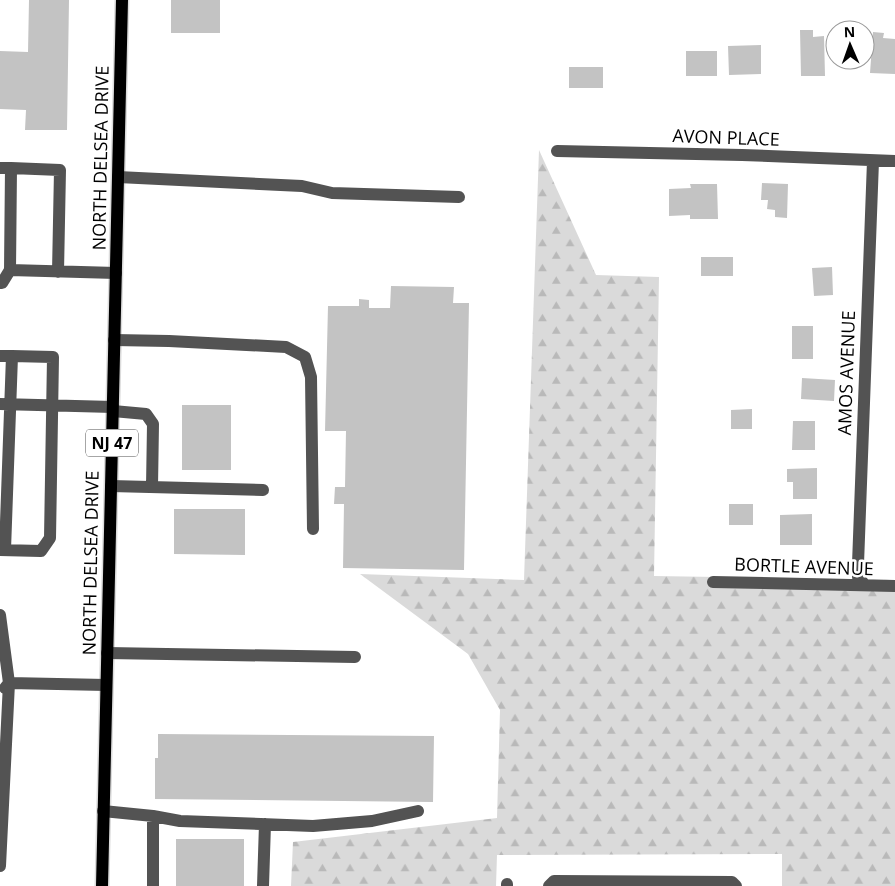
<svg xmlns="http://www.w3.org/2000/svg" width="895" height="886" font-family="'Open Sans',sans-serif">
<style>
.forest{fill:url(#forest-firs)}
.building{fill:#c3c3c3}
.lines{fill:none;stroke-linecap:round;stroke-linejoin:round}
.major-casing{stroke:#dbdbdb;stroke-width:15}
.minor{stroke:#535353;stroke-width:12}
.major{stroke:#000;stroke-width:12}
.labels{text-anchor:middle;stroke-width:5;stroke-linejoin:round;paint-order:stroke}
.shield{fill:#fff;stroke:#4c4c4c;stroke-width:1}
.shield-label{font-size:16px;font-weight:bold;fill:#000}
.street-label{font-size:18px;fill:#000;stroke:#fff}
</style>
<defs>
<pattern id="forest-firs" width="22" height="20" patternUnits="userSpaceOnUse" patternTransform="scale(1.25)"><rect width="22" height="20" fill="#dadada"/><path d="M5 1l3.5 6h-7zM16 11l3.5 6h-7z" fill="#b9b9b9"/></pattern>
</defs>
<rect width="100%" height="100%" fill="#fff"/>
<!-- forest -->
<path class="forest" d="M539,150L596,275L659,277L654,576L895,580V886H782V854L497,855L496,886H291L293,842L497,818L500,710L468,654L360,574L524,580Z"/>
<!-- building -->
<path class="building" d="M29,0H69L67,130H25L26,110L0,109V51L28,52Z
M171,0H220V33H171Z
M800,30H813V37L824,36L825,76H801Z
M873,32L884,33L883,38L895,39V74L870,73Z
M761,45V74L729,75L728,46Z
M686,51H717V76H686Z
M569,67H603V88H569Z
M762,183L788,184L787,218L775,217V210L767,209L768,200H761Z
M690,184H717L718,219H690V215L669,216V189L691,188Z
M701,257H733V276H701Z
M832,267L833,295L814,296L812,268Z
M391,286L454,287L453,303H469L464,570L343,568L344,504H334L335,487H345L346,431H325L328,306H359V299L369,300V308H390Z
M792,326H813V359H792Z
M802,378L835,380L834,401L801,399Z
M182,405H231V470H182Z
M752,409V429H731V410Z
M793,421H815V450H792Z
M817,468V499H793V482H787V469Z
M729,504H753V525H729Z
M174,509H245V555L174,554Z
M812,514V545H780V515Z
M158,734L434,736L433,802L155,799V758H158Z
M176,839H244V886H176Z"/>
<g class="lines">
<defs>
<path id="major" d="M102,886L122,0"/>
</defs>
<!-- major casing -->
<use href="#major" class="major-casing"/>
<!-- minor -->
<path class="minor" d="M557,151L742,155L895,161
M0,168H11L10,270L116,273
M11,168L60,170L58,272
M118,177L302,186L332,193L459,197
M0,283H2L10,270
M114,340L169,341L286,347L305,357L311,377L313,529
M0,356H12L5,550
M0,404L113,407
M113,411L146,414L153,424L152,487
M111,486L263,490
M0,550L41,551L50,538L53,357L12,356
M713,582L895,586
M865,585L858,577V564L873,161
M0,615L9,683L5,688
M107,653L355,657
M103,811L153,816L180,821L313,826L372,821L418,811
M153,816V886
M0,866L9,683L106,685
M263,886L265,824
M507,886V884
M549,886L554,881L732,882L736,886"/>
<!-- major -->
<use href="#major" class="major"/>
</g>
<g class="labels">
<!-- shield labels -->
<rect class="shield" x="86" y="429.5" width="52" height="27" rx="4"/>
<g class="shield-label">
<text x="112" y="449">NJ 47</text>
</g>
<!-- street labels -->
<g class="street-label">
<text transform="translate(726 138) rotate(2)" y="6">AVON PLACE</text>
<text transform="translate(101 158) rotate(-89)" y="6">NORTH DELSEA DRIVE</text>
<text transform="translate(847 373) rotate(-88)" y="6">AMOS AVENUE</text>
<text transform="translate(91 563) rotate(-89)" y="6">NORTH DELSEA DRIVE</text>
<text transform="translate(804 567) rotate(2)" y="6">BORTLE AVENUE</text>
</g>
</g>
<!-- north arrow -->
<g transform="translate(850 45) rotate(358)"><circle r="24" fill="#ffffff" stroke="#999999"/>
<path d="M0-4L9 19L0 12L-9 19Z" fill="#000000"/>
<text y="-8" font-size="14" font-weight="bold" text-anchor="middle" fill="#000000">N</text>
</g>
</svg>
